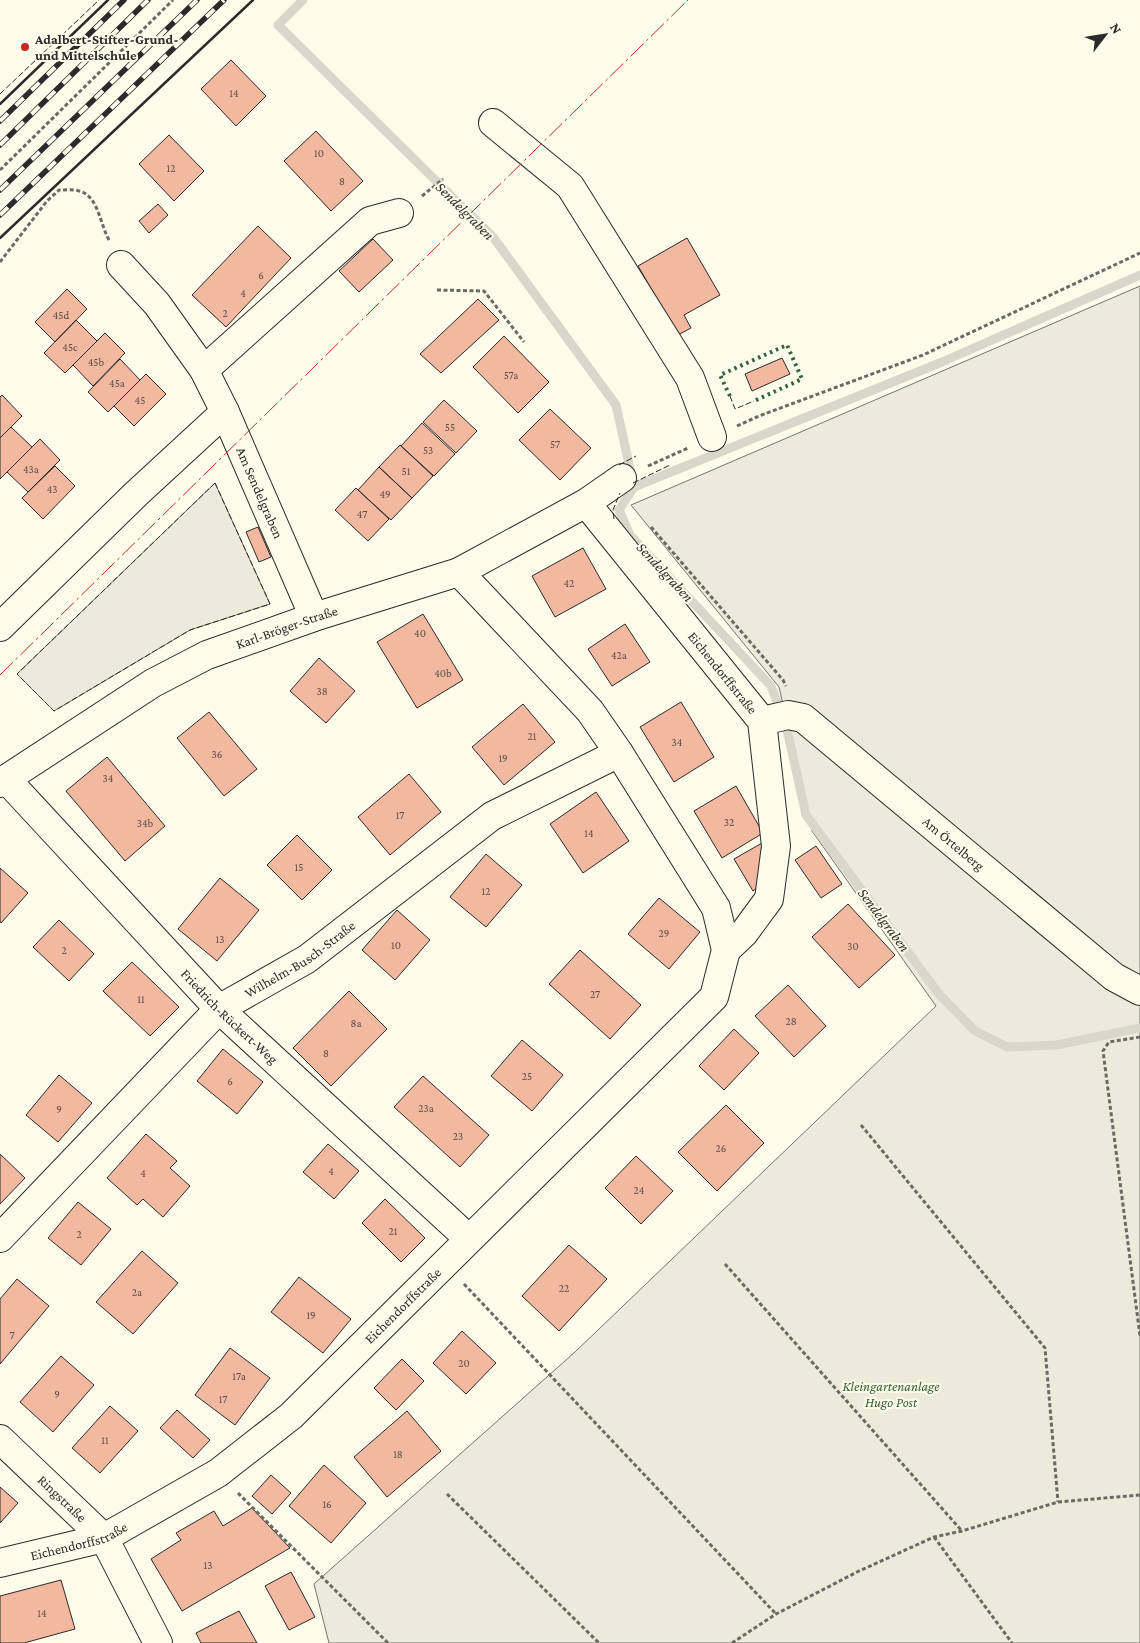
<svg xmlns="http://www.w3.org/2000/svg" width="1140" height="1643" font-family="'Crimson Pro',serif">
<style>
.green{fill:#ecebdb;stroke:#74746e}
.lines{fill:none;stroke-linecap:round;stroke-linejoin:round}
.stream{stroke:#d8d7c9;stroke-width:9}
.building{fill:#f2b8a0;stroke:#2b2b2b}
.minor-casing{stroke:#2b2b2b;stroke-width:30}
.path{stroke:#6a6964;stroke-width:3;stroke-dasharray:4 2.5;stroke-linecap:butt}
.minor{stroke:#fdfbea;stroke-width:28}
.rail-casing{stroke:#2b2b2b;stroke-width:5.5}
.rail{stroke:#fdfbea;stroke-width:4;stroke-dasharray:11;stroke-linecap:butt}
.hedge{stroke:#34623c;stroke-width:4;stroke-dasharray:2.5 4;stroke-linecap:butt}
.fence{stroke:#2b2b2b;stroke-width:1;stroke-dasharray:6 2.5;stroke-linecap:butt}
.wall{stroke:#2b2b2b;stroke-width:2.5}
.power{stroke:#c62828;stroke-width:1;stroke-dasharray:18 4 2.5 4;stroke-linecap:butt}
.poi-dot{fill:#c62828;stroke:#fdfbea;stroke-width:2}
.labels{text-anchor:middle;stroke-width:4;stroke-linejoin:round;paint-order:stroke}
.number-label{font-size:11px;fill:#5d4e48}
.poi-label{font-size:14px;font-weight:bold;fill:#2b2b2b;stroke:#fdfbea;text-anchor:start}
.street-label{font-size:14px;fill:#2b2b2b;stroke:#fdfbea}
.park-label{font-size:14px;font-style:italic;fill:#34623c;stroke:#fdfbea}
.water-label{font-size:15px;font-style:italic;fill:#2b2b2b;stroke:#fdfbea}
</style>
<rect width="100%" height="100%" fill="#fdfbea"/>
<!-- green -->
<path class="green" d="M1140,286V1643H329L314,1584L575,1352L936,1006L812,831L779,687L631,505Z
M215,483L270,604L190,630L54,711L17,674Z"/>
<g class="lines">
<!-- stream -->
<path class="stream" d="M303,0L278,25L493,237L616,405L634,487L619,510L630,535L771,686L786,725L806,815L939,994L975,1031L1007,1047L1057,1045L1140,1028
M634,487L942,362L1140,275"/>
</g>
<!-- building -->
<path class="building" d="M231,60L266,96L236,126L201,89Z
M316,131L363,181L331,211L284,161Z
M169,135L204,171L174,201L139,164Z
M158,204L168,215L149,233L139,221Z
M258,226L291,258L226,327L192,295Z
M687,238L720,295L684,315L691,328L678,335L638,266Z
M373,239L393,260L359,292L339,271Z
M67,289L87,309L55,342L35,322Z
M478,299L499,320L441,373L420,354Z
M76,320L97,341L65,373L44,353Z
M105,333L125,353L93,386L73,365Z
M504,336L549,382L518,413L473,367Z
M782,358L790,374L752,391L745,374Z
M120,359L140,380L108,412L88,392Z
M146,374L166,394L134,426L114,406Z
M2,395L22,416L0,438V397Z
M444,400L477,431L456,453L423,422Z
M550,409L591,448L560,480L519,440Z
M422,423L455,454L434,476L401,446Z
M11,427L32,447L0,479V438Z
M40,439L60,460L28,492L7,472Z
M400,445L433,476L412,498L379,467Z
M55,466L75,486L43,519L22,498Z
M379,467L412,498L391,520L358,490Z
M356,488L389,519L368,541L335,510Z
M258,527L271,557L259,562L246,532Z
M583,548L606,589L555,617L532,576Z
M423,614L463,680L417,708L377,642Z
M625,624L650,662L612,686L588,649Z
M319,658L355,691L326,723L290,691Z
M681,702L714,757L674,782L640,727Z
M523,704L555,742L504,785L472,747Z
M209,712L257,769L224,796L177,738Z
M107,757L165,826L125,861L66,791Z
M409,774L441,812L390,855L358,817Z
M736,786L763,833L722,858L694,811Z
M596,792L629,841L583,873L550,824Z
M297,835L332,870L302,900L267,865Z
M762,843L765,881L753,891L734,859Z
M816,846L842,884L821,898L795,860Z
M486,854L522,885L486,927L450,897Z
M0,868L28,893L1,923L0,921Z
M220,878L259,910L217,961L178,929Z
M659,898L700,932L669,969L628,934Z
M848,904L895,955L859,988L812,937Z
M397,910L430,940L395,980L362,950Z
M59,920L94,954L69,981L33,947Z
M580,950L641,1005L610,1039L549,984Z
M132,962L179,1007L150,1036L103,991Z
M788,985L826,1026L794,1057L755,1016Z
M349,991L387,1029L331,1086L293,1048Z
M734,1029L759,1053L724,1090L699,1066Z
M522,1040L563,1075L532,1111L491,1076Z
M223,1049L263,1082L237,1114L197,1081Z
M59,1075L92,1103L58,1142L26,1115Z
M423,1076L489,1135L460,1167L394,1107Z
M726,1105L764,1143L717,1191L678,1152Z
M146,1134L177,1161L170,1168L190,1186L163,1217L143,1199L137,1205L107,1178Z
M328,1144L359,1171L334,1199L303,1172Z
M0,1154L25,1178L0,1204Z
M636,1156L673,1191L641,1224L605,1188Z
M385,1199L425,1238L401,1262L362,1223Z
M78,1202L111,1229L81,1265L48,1238Z
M569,1245L607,1279L559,1331L522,1296Z
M142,1251L178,1283L133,1334L96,1302Z
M299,1277L351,1319L323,1353L271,1312Z
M17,1279L49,1306L0,1364V1299Z
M462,1331L496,1363L466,1394L433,1363Z
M230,1348L270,1378L235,1425L195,1395Z
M61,1356L94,1385L53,1432L20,1402Z
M402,1359L424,1381L396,1410L374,1388Z
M110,1406L138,1431L100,1473L72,1448Z
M177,1410L210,1440L193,1458L160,1428Z
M407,1411L441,1451L387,1497L354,1457Z
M324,1465L366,1503L331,1543L289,1506Z
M271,1475L291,1493L272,1514L252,1496Z
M0,1487L18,1503L0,1523Z
M252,1508L290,1548L182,1611L151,1559L181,1540L176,1533L214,1511L223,1526Z
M291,1572L315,1617L289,1630L265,1586Z
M61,1580L75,1629L24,1643H0V1596Z
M239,1611L257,1643H201L196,1633Z"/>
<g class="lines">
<defs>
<g id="minor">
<path d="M493,123L570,186L690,378L712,437"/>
<path id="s1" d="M121,265L157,304L204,370L225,412L314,617"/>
<path d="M204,370L370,221L399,213"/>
<path id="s2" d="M586,503L762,721L776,846L769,899L744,933L726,950"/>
<path d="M0,627L136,494L225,412"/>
<path id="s3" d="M762,721L788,715L803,718L1114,977L1140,991"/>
<path id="s4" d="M6,779L219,1009L469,1239"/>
<path id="s5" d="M0,783L153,683L207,655L314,617L459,572L586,503L622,478"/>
<path id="s6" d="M0,1238L219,1009L307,959L492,816L619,753"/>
<path id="s7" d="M0,1439L104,1538L158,1643"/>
<path id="s8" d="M0,1563L104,1538L218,1473L291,1416L714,997L726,950L716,908L619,753L590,711L459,572"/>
</g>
</defs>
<!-- minor casing -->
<use href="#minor" class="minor-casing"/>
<!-- path -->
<path class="path" d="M0,170L173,0
M422,196L443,179
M0,262L47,201L59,190C65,190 73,189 79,191C98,195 100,224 109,240
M437,290L484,291L524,342
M737,426L759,416L923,355L1140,253
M648,466L688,448
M651,527L783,680L786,686
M1140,1037L1109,1042L1103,1051L1140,1336
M861,1125L1045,1348L1058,1502
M725,1264L962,1531
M464,1284L776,1614
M238,1493L388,1643
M447,1494L599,1643
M934,1537L1012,1643
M732,1643L776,1614L857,1572L934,1537L962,1531L1058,1502L1140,1495"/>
<!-- minor -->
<use href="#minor" class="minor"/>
<defs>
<path id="rail" d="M0,121L124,0
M0,145L148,0
M0,190L197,0
M0,215L224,0"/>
</defs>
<!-- rail casing -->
<use href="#rail" class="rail-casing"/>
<!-- rail -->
<use href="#rail" class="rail"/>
<!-- hedge -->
<path class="hedge" d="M730,396L720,375L787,345L802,379L754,401"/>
<!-- fence -->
<path class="fence" d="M0,94L99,0
M730,396L735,409L754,401
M619,465L636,456
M215,483L270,604L190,630L54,711L17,674Z
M633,483L670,465
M614,519L613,510L620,493"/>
<!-- wall -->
<path class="wall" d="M0,104L108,0
M0,238L253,0"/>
<!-- power -->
<path class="power" d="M0,675L688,0"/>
</g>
<!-- markers -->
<circle class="poi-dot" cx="25" cy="47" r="5"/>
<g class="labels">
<!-- number labels -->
<g class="number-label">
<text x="234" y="97">14</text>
<text x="319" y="157">10</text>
<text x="171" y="172">12</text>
<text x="342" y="185">8</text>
<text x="261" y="279">6</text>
<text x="243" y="297">4</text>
<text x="225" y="317">2</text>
<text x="61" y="319">45d</text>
<text x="70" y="351">45c</text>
<text x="96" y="366">45b</text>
<text x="511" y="379">57a</text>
<text x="117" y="387">45a</text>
<text x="140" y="404">45</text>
<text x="450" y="431">55</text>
<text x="555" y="448">57</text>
<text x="428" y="454">53</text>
<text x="31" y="473">43a</text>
<text x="406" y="475">51</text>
<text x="52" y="493">43</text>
<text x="385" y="498">49</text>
<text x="362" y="518">47</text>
<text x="569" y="587">42</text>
<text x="420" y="637">40</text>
<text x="619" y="659">42a</text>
<text x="443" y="677">40b</text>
<text x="322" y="695">38</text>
<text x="532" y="740">21</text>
<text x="677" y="746">34</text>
<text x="217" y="758">36</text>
<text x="503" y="762">19</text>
<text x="108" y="782">34</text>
<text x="400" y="819">17</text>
<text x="729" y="826">32</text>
<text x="145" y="827">34b</text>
<text x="589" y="837">14</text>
<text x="299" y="871">15</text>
<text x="486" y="895">12</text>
<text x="664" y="937">29</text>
<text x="220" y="943">13</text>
<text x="396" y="949">10</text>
<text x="853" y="950">30</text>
<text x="64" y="954">2</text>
<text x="595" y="998">27</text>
<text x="141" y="1003">11</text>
<text x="791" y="1025">28</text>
<text x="356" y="1027">8a</text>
<text x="326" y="1057">8</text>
<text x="527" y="1080">25</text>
<text x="230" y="1085">6</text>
<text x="426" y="1112">23a</text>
<text x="59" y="1113">9</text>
<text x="458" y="1140">23</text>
<text x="721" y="1152">26</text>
<text x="331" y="1175">4</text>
<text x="143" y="1177">4</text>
<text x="639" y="1194">24</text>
<text x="393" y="1235">21</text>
<text x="79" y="1238">2</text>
<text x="564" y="1292">22</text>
<text x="137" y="1296">2a</text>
<text x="311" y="1319">19</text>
<text x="12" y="1339">7</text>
<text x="464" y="1367">20</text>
<text x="239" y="1380">17a</text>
<text x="57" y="1398">9</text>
<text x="223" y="1403">17</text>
<text x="105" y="1444">11</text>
<text x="398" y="1458">18</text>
<text x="327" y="1508">16</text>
<text x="208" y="1569">13</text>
<text x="42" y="1617">14</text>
</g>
<!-- poi labels -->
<g class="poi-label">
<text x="35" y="44">Adalbert-Stifter-Grund-<tspan x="35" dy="16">und Mittelschule</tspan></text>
</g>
<!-- street labels -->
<g class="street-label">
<text dy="5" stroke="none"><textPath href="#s1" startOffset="269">Am Sendelgraben</textPath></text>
<text dy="5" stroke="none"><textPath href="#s5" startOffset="328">Karl-Bröger-Straße</textPath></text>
<text dy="5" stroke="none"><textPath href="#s2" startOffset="218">Eichendorffstraße</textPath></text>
<text dy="5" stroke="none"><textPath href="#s3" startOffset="238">Am Örtelberg</textPath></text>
<text dy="5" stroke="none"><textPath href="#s6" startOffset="412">Wilhelm-Busch-Straße</textPath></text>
<text dy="5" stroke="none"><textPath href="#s4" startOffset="326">Friedrich-Rückert-Weg</textPath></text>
<text dy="5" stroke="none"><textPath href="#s8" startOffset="488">Eichendorffstraße</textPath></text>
<text dy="5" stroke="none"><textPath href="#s7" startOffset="86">Ringstraße</textPath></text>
<text dy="5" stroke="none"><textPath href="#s8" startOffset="82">Eichendorffstraße</textPath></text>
</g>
<!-- park labels -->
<g class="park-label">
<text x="891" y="1391">Kleingartenanlage<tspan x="891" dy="16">Hugo Post</tspan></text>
</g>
<!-- water labels -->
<g class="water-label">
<text transform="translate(465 211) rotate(45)" y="5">Sendelgraben</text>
<text transform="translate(665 572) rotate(47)" y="5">Sendelgraben</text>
<text transform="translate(884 920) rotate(53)" y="5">Sendelgraben</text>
</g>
</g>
<!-- north arrow -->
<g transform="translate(1105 35) rotate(59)" stroke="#fdfbea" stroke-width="4" paint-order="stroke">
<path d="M0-4L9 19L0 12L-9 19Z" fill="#2b2b2b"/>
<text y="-8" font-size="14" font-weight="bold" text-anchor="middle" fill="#2b2b2b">N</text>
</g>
</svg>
